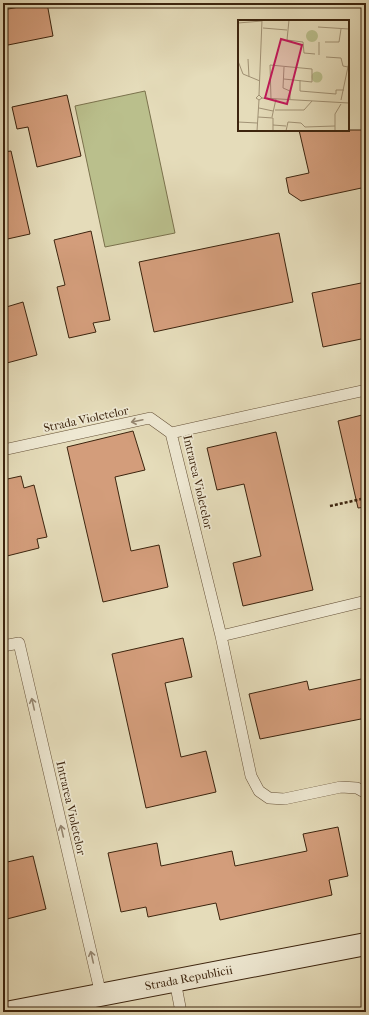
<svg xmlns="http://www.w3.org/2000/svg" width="369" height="1015" font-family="'IM FELL French Canon',serif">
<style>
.green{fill:#babf8c;stroke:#7b724d}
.building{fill:#d39d7b;stroke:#3c240e}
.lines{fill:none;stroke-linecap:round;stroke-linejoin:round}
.lane-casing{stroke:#665239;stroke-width:12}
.secondary-casing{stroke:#3c240e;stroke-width:24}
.path{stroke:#3c240e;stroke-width:2.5;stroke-dasharray:3 2;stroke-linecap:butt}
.lane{stroke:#eee8d2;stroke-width:11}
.secondary{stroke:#eee8d2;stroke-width:22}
.oneway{stroke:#958670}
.labels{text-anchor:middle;stroke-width:3.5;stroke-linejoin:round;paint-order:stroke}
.street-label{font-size:12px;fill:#3c240e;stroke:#eee8d2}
.inset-road{fill:none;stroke:#a19275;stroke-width:1}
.view{fill:#c2185b;fill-opacity:0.15;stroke:#c2185b;stroke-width:2}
.inset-edge{fill:none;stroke:#3c240e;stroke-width:2}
</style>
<rect width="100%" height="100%" fill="#e5dcba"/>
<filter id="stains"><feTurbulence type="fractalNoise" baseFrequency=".005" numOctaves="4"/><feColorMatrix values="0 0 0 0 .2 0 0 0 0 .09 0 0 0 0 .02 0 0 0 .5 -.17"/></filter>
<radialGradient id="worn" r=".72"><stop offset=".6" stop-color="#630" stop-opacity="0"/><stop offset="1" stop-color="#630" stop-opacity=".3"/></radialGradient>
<!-- green -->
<path class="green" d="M145,91L175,233L105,247L75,106Z"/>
<!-- building -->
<path class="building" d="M40,3H47L53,36L3,46V10Z
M67,95L81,156L37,167L28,127L17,129L12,107Z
M299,130H366V187L301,201L289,193L286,178L309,173Z
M11,151L30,234L3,240V152Z
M91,231L110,320L93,323L96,332L69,338L57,287L65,285L54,240Z
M279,233L293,302L154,332L139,262Z
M366,282V338L323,347L312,293Z
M23,302L37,355L3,364V308Z
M366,414V507L358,508L338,421Z
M133,431L145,470L115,477L131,551L159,545L168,587L103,602L67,447Z
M276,432L313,590L243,606L233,563L261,556L244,484L217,490L207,448Z
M21,476L24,488L34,485L47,537L37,539L39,548L3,557V480Z
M183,638L192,677L165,683L181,757L206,751L216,792L146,808L112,654Z
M366,678V718L260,739L249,694L307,681L309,690Z
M338,827L348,876L329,880L332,895L220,920L216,903L148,917L146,907L121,912L108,853L157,843L161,866L232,851L235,866L307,851L303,834Z
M33,856L46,909L3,920V863Z"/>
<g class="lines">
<defs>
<path id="lane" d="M171,433L221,636L251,776L259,791L269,798L284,799L341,787L357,788L366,793
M171,433L366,390
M3,450L150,418L171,433
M221,636L366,601
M3,646L19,643L101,995
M175,981L181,1012"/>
<g id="secondary">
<path id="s1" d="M11,1012L366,944"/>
</g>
</defs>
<!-- lane casing -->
<use href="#lane" class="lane-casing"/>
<!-- secondary casing -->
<use href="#secondary" class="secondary-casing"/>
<!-- path -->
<path class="path" d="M330,506L366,498"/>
<!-- lane -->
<use href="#lane" class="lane"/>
<!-- secondary -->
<use href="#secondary" class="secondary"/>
</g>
<!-- one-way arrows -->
<defs><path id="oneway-shaft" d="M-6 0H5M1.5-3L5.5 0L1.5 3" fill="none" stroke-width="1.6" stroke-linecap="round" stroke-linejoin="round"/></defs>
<g class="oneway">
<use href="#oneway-shaft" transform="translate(137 421) rotate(168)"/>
<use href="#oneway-shaft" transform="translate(33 704) rotate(-103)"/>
<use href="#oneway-shaft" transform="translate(62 831) rotate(-103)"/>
<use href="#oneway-shaft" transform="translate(92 957) rotate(-103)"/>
</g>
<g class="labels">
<!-- street labels -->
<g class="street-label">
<text transform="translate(86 419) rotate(-12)" y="4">Strada Violetelor</text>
<text transform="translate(198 482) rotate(77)" y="4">Intrarea Violetelor</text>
<text transform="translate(71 808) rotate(77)" y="4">Intrarea Violetelor</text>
<text dy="4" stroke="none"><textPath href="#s1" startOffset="181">Strada Republicii</textPath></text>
</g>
</g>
<!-- overview -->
<g transform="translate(238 20)">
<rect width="111" height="111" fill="#e5dcba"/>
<path d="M68 16a6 6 0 1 1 12 0a6 6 0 1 1-12 0ZM73.5 57a5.5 5.5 0 1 1 11 0a5.5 5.5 0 1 1-11 0Z" fill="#babf8c"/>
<path class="inset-road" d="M51,0L49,20L65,22L66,33L77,34M0,3L24,1M80,7L111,9M25,8L49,10M87,22H101L103,9M81,35V22M88,37L103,38L105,46L110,47M10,39L11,57M0,41L5,54L22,61M46,47L45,68L52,71V79M62,60V71L98,74V70H106M21,75L24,0M24,78L21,80L18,78L21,75L24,78L111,83M33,79L32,45L74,49V62L46,59M103,80L111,42M21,88L35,91M37,90H66L74,81M20,97L35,98V111M34,97L38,79M0,102L19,103M35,105L48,106M19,111L21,80M48,111L50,102L63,103L67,107L97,106M97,111V94L103,84"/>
<path class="view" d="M43,19L64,25L49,84L27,78Z"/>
<rect width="111" height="111" class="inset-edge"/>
</g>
<!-- margin -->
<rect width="369" height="1015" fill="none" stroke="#e5dcba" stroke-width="16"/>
<rect x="4" y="4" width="361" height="1007" fill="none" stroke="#3c240e" stroke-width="2"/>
<rect x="8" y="8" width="353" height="999" fill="none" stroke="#3c240e"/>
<rect width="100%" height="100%" filter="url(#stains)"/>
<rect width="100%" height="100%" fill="url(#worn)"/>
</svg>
